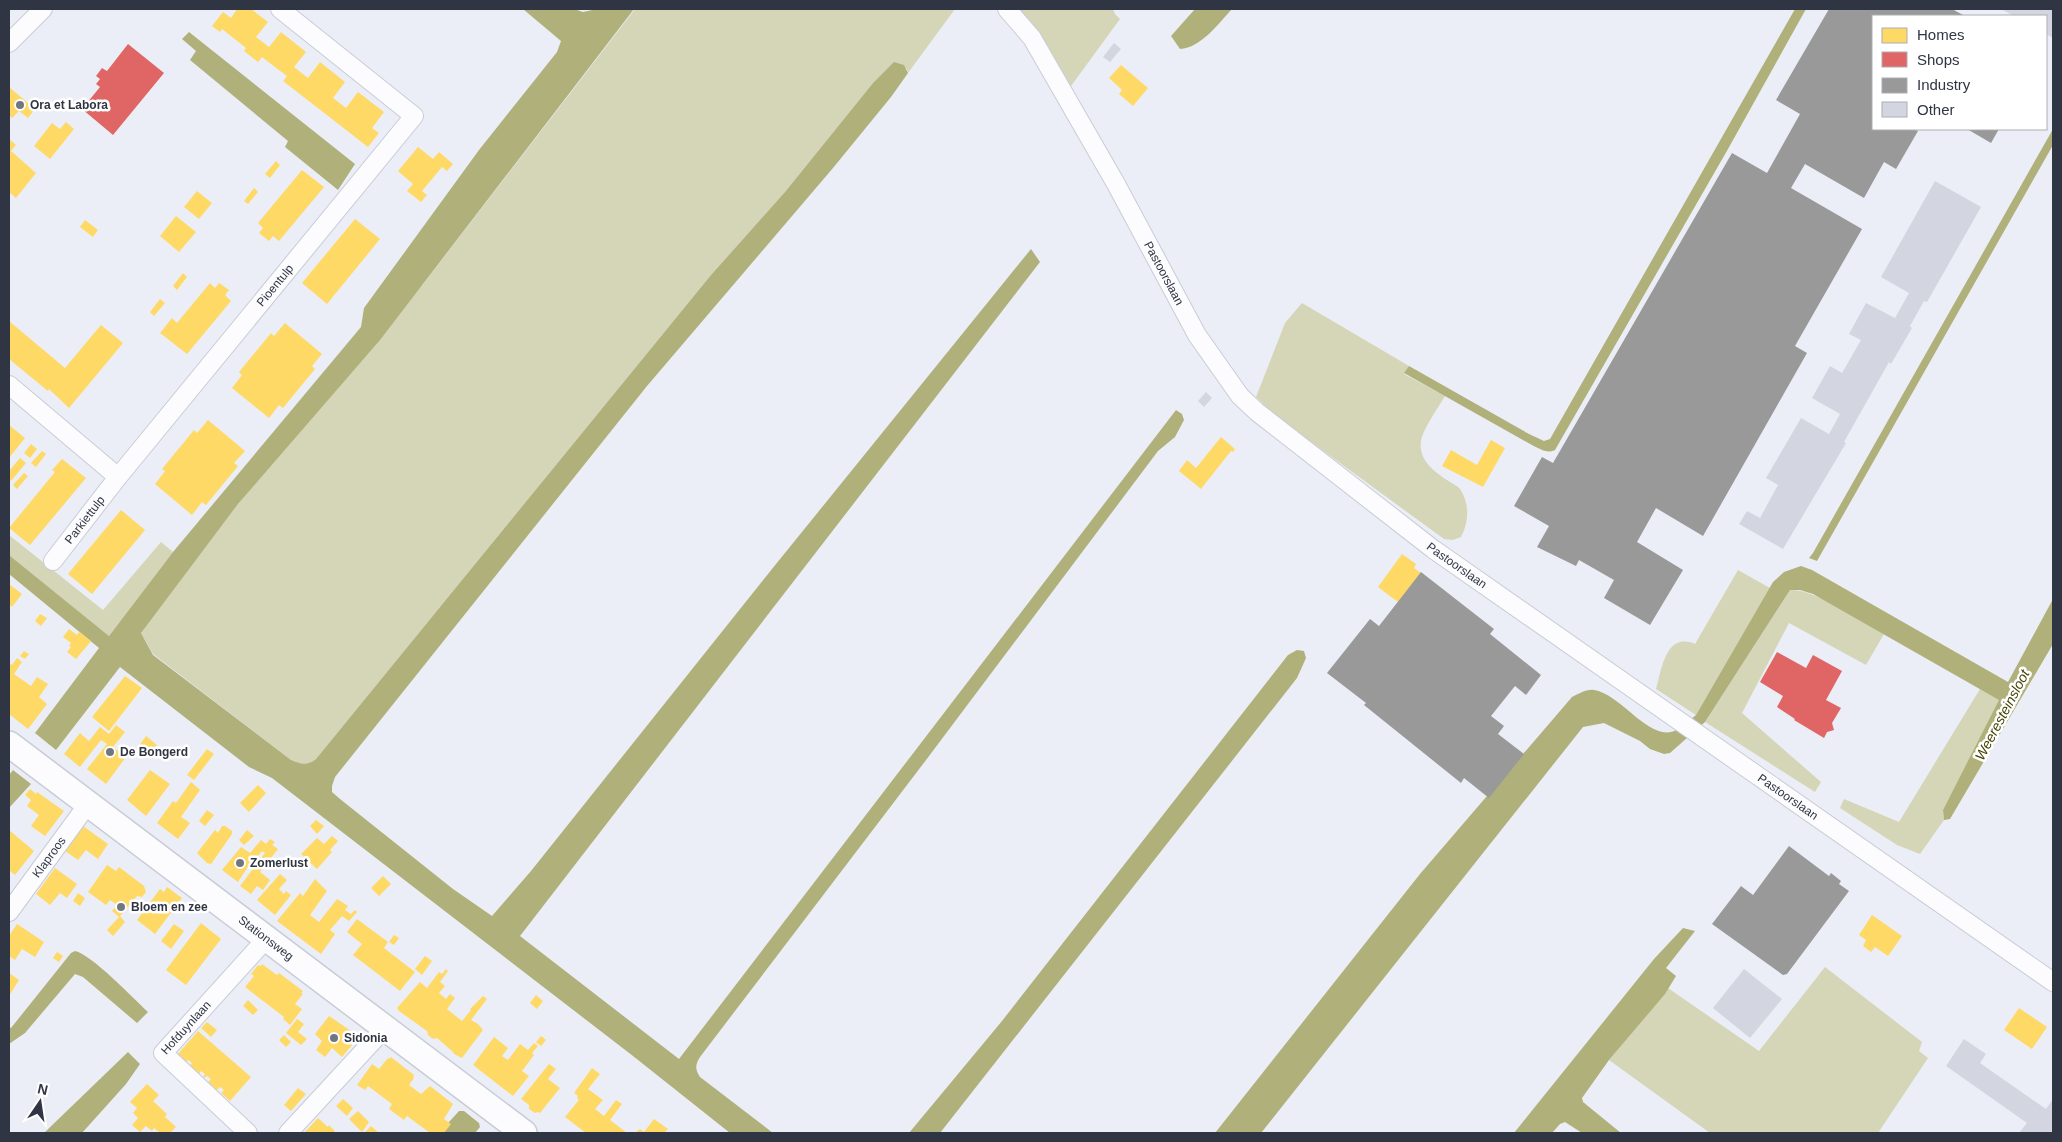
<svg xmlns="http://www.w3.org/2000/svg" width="2062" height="1142" font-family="Helvetica,sans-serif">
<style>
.green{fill:#d5d6b7}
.water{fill:#b0b07a}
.homes{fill:#ffd966}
.shops{fill:#e06666}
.industry{fill:#999}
.building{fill:#d3d6e0}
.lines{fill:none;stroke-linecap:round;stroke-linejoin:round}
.street-casing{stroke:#c8ccd6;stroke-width:20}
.secondary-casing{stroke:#c8ccd6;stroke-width:28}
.street{stroke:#fcfcfe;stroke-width:18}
.secondary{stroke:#fcfcfe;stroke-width:25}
.poi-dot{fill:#717681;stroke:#fff;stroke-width:2}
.labels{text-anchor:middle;stroke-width:5;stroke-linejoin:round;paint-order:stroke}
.poi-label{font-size:12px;font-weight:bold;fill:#2f3542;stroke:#fff;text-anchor:start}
.street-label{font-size:12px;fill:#2f3542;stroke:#fff}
.water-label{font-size:14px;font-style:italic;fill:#454301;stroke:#fff}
</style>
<rect width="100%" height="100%" fill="#ebeef6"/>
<!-- green -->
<path class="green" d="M635,9H955L908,73L907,69L894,63L873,83L785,192L711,275L316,759C307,766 301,764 291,760L153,654L141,633L144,627L238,504L424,283Z
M1019,9H1113L1115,14L1120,19L1071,86L1041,37Z
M1302,303L1409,366L1404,374L1445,396C1438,408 1423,429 1421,441C1418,461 1436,473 1450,482C1453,484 1458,486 1460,489C1470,504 1469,522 1461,537L1453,540L1444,539L1277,417L1256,397L1285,323Z
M9,535L103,610L161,542L173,552L109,636L9,555Z
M1738,570L1770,588L1696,715L1656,689C1662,668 1666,632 1695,644Z
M1790,590C1818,590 1859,620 1884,634L1866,665L1789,623L1742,713L1821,782L1815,792L1705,722Z
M1980,689L2000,700L1943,810L1944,820L1920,854L1897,845L1840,808L1844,799L1899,822Z
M1825,967L1922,1042L1919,1051L1928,1058L1878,1133H1710L1609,1060L1668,988L1759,1051Z"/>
<!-- water -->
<path class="water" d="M523,9H574L583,12L597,9H634L380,340L238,504L141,633L153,655L291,760C301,764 307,766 316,759L711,275L785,192L873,83L894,62L904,65L908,73L891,97L833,168L647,386L335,777L332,786V792L340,799L453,889L492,916L531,871L772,569L1031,249L1040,262L520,936L679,1059L1176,410L1182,414L1184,420L1175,437L1158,451L923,764L700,1057C695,1065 695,1069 700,1077L773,1133H730L633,1056L272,778L249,767L120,667L56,750L35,733L99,648L9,574V555L109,636L173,552L361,327L364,308L479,150L557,52L561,41Z
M1195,9H1232C1219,23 1201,48 1180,49L1171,36Z
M1795,9H1806L1728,149L1555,450C1547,454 1540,449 1532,445L1404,373L1409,366L1529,434L1544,441L1550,439Z
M189,32L355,164L338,190L285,147L288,141L190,60L196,51L182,39Z
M2053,129V145L1817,561L1809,558L1813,553Z
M1801,566L1812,570L2008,682L2053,599V644L1950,819L1944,820L1943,810L1999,700L1813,594L1800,590H1790L1705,722L1670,753L1664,754L1650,749L1640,741L1604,723L1583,727L1261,1133H1215L1420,874L1572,697C1579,694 1586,689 1594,690C1620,694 1646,737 1671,732C1680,730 1689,721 1696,715L1773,582L1784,572Z
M1297,650L1304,651L1306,658L1297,678L940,1133H909L1002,1021L1288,655Z
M13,770L31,784L9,808V775Z
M1683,928L1695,931L1666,968L1676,976L1665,994L1609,1060L1582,1098L1583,1102L1621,1133H1582L1565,1122L1560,1124L1552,1133H1514L1654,959Z
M75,951C91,954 134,999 148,1012L137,1023L83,977L75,974L25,1033L9,1044V1027L11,1028L71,953Z
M128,1052L140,1064L126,1084L82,1133H44Z
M459,1111H464L479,1123L480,1127L475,1133H439Z"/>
<!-- homes -->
<path class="homes" d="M237,9H251L268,22L256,37L269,47L281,32L306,52L294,67L308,78L320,62L345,82L333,98L346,108L358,92L384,112L372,128L379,133L368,147L283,81L287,76L275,67L262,57L258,62L244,51L246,48L222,29L220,32L212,26L223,12L231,18Z
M1121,65L1148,88L1133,106L1119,94L1122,90L1109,78Z
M9,87L35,109L28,118L19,111L12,118L9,115Z
M66,122L74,129L50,159L34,146L52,123L60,129Z
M9,139L16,145L11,151L36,173L16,198L9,192Z
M418,147L433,159L439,152L453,164L447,171L442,167L422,191L427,195L421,202L407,191L413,184L398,171Z
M276,161L280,165L270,178L265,174Z
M302,170L324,187L279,241L273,236L269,241L259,233L263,228L258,223Z
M254,188L258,192L248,204L244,201Z
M197,191L212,203L199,219L184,207Z
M176,216L196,232L179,252L160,236Z
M355,219L380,239L327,304L302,283Z
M85,220L98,230L93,237L80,227Z
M183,273L187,277L177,290L173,286Z
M210,283L215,288L219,283L229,290L225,295L231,301L187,354L160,333L172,318L177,323Z
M160,299L165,303L154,316L150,312Z
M9,321L65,368L101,325L123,343L69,408L49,389L48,391L9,359Z
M285,323L322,354L312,366L315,369L283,408L279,405L269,418L232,388L242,375L239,372L271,333L274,336Z
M208,420L245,451L234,463L238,466L206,505L202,502L192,515L155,484L165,471L162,469L194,430L197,433Z
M9,425L25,438L9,458Z
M1221,437L1235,449L1233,452L1231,451L1201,489L1179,471L1187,460L1196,468Z
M1491,440L1505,448L1483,487L1442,466L1451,450L1477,465Z
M31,444L37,449L30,458L24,453Z
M42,451L46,454L36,467L31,463Z
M20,458L26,463L11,481L9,479V471Z
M62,459L86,478L30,545L9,528L55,472L52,470Z
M24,473L28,476L17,489L13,485Z
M121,510L145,530L92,594L68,574Z
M1402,554L1416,564L1414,568L1421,573L1398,602L1378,587Z
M9,584L22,594L12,607L9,604Z
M40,614L47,618L41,626L35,621Z
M69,629L77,635L79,632L81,633L91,641L76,659L67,652L71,647L69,646L71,643L63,637Z
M24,651L29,654L25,659L20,656Z
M17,658L22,662L14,674L31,686L37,677L48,684L39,697L47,704L28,729L9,714V663L12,665Z
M125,676L142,688L109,731L92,717Z
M116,725L125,732L113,747L126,757L106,784L87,769L107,744L101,740L80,767L64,754L80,733L89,741L100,727L109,734Z
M146,736L157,745L147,758L136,750Z
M207,749L214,754L194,780L187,775Z
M150,770L170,784L146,816L127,800Z
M191,782L200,790L181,817L190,823L178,839L157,823L173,801L176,803Z
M258,785L266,793L249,812L240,803Z
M30,789L36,794L37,792L64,811L45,836L31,826L39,815L27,806L31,800L25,795Z
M207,810L214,815L205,826L199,821Z
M316,820L324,826L317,834L310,826Z
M83,826L108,844L98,859L86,850L78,860L65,851Z
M222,826H225L232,831V834L211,864L207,863L197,853L215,830L218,833Z
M9,830L34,851L15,875L9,870Z
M247,830L254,836L244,845L239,840Z
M332,836L338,841L330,850L332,852L317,869L301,854L317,838L324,844Z
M270,839L275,842L272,845L278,849L260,872L270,880L263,890L257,886L251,894L240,886L265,853L262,851L257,857L255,856L238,882L222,870L241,847L250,853L261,840L266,844Z
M107,865L116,871L119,867L144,886L146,892L142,897L137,896L120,916L125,922L113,936L107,930L119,917L112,911L117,905L110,900L106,905L88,892Z
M55,868L77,884L67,898L60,893L50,905L36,894Z
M280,874L287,880L279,889L284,894L286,891L291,895L275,915L257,900Z
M383,876L391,884L379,896L371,888Z
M315,879L327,891L310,915L319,922L337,899L348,906L345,910L351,914L355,910L357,912L349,921L342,916L330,930L335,934L321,954L277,921L300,893L303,896Z
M167,887L182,898L155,934L137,920L160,889L164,892Z
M78,893L85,898L80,906L73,901Z
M1872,915L1902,936L1888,956L1875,947L1871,952L1863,946L1866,940L1859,935Z
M357,919L388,942L384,948L415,972L400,991L353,955L362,944L347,932Z
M201,923L221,939L186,985L166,970Z
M17,924L44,942L35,957L22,949L15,960L9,956V936Z
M174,924L184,931L171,949L161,941Z
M394,935L399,938L394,945L389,942Z
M57,952L63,956L59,962L53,958Z
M425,956L432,961L422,975L415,969Z
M262,964L277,975L279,973L303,991L301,993L303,994L295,1004L302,1009L290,1025L283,1019L284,1017L245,987L254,976L251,974L258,965L261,966Z
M446,969L448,971L440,982L445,986L439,993L446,999L450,994L455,998L447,1009L462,1021L471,1010L470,1009L483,996L487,999L471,1020L478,1024L483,1030L462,1058L454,1054L453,1052L437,1038L433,1039L428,1035L427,1031L399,1011L397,1008L420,982L427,988L439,972L442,974Z
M9,973L19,980L9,996Z
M536,995L543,1001L537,1009L530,1003Z
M248,1000L258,1010L253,1015L243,1006Z
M2019,1008L2047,1027L2032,1049L2004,1030Z
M329,1016L354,1033L347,1041L352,1045L342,1057L332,1048L325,1057L316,1050L322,1041L315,1034Z
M297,1019L304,1024L298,1032L307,1039L301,1045L286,1033Z
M207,1022L217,1030L211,1037L201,1028Z
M198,1031L251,1077L230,1101L221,1093L224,1090L220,1087L217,1090L208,1082L211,1079L207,1076L204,1078L203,1077L205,1074L201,1071L199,1074L190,1066L192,1063L188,1060L186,1062L177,1055Z
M284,1035L291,1042L286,1047L279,1040Z
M541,1036L546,1040L541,1046L536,1042Z
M494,1037L508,1048L502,1056L508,1060L520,1044L528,1050L534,1043L538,1046L532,1053L534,1055L522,1071L529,1076L513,1096L473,1065Z
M391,1057L414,1075L413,1077L414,1078L409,1085L421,1094L430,1086L453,1104L444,1119L451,1124L444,1133H430L407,1116L404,1120L389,1109L392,1104L368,1086L365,1090L357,1085L372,1064L379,1069L388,1058L389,1059Z
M549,1064L556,1069L548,1079L560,1088L540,1113L538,1112L535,1113L529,1109V1105L521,1099Z
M592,1068L600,1074L588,1089L603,1100L595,1109L604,1116L616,1100L622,1104L610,1120L627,1133H586L565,1117L579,1100L577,1098L578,1096L574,1093Z
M147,1084L159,1095L153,1101L167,1114L165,1117L176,1127L170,1133H160L154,1128L152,1131L146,1126L140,1132L132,1125L138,1118L133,1113L137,1108L130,1102Z
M298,1088L306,1094L291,1111L284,1105Z
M343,1099L353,1108L347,1116L336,1106Z
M358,1111L369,1122L362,1132L349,1119Z
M318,1118L328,1127L329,1125L335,1131L333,1133H304Z
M654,1119L668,1129L664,1133H635L640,1129L644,1132Z
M371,1126L379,1133H364Z"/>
<!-- shops -->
<path class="shops" d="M128,44L164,73L113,135L82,109L100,87L96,84L100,79L96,76L102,68L107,71Z
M1777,652L1806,668L1813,655L1842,671L1826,700L1841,708L1832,723L1834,730L1827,732L1824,738L1794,720L1795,719L1777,707L1783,696L1760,682Z"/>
<!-- industry -->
<path class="industry" d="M1829,9H1952L1965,16H1873V129H1913L1918,131L1896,169L1884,162L1864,198L1805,164L1791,188L1862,229L1795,346L1807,353L1703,536L1656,508L1637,542L1683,570L1650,625L1604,598L1614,580L1579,560L1576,566L1537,547L1549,526L1514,506L1542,457L1553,463L1732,153L1767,173L1800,114L1776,100Z
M1967,129H1999L1991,143Z
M1421,572L1494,629L1490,634L1541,675L1526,695L1515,686L1491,716L1504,726L1498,734L1524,754L1489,798L1464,778L1461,783L1364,705L1366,703L1327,673L1370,619L1379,626Z
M1789,846L1829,876L1831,873L1841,881L1839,884L1849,891L1787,974L1783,975L1712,924L1741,886L1753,895Z"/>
<!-- building -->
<path class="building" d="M2001,9H2053V38L2046,34V16H2014Z
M1114,43L1121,49L1110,62L1103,57Z
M1935,181L1981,207L1927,302L1924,301L1910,326L1912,328L1891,364L1889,362L1844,442L1846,443L1783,549L1739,524L1747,511L1760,518L1778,485L1766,478L1801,418L1829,434L1840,414L1812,398L1830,366L1842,373L1861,340L1849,334L1866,303L1895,318L1909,293L1881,277Z
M1206,392L1212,398L1204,407L1198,401Z
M1744,969L1782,999L1750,1038L1713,1008Z
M1964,1039L1986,1054L1980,1063L2046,1109L2053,1099V1133H2019L2027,1123L1946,1066Z"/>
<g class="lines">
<defs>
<g id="street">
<path id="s1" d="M1007,9L1032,38L1116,184L1197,335L1240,396L1257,412L1433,549L2053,982"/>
<path d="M9,43L43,9"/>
<path d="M9,385L118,477"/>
<path id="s2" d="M53,561L118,477L414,116L280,9"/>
<path id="s3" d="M9,912L88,804"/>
<path id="s4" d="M248,1133L163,1053L267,938"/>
<path d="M288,1133L385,1028"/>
</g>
<g id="secondary">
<path id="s5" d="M9,744L524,1133"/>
</g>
</defs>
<!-- street casing -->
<use href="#street" class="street-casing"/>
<!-- secondary casing -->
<use href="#secondary" class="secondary-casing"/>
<!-- street -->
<use href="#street" class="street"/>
<!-- secondary -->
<use href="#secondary" class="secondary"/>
</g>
<!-- markers -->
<g class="poi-dot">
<circle cx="20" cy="105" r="5"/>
<circle cx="110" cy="752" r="5"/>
<circle cx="240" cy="863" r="5"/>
<circle cx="121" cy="907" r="5"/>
<circle cx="334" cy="1038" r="5"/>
</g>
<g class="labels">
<!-- poi labels -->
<g class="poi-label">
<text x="30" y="109">Ora et Labora</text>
<text x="120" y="756">De Bongerd</text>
<text x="250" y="867">Zomerlust</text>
<text x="131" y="911">Bloem en zee</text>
<text x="344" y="1042">Sidonia</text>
</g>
<!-- street labels -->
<g class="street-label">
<text dy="4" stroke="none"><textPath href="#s1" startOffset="308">Pastoorslaan</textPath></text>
<text dy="4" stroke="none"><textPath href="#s2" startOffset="354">Pioentulp</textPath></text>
<text dy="4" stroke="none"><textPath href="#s2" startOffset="52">Parkiettulp</textPath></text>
<text dy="4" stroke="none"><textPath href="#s1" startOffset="728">Pastoorslaan</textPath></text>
<text dy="4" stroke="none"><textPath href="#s1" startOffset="1132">Pastoorslaan</textPath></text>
<text dy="4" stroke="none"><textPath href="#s3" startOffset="68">Klaproos</textPath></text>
<text dy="4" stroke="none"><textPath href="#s5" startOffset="322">Stationsweg</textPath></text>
<text dy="4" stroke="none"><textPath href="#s4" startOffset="151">Hofduynlaan</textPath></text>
</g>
<!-- water labels -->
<g class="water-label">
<text transform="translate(2002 715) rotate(-62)" y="5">Weeresteinsloot</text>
</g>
</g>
<!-- border -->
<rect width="2062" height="1142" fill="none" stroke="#2f3542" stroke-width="20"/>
<!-- legend -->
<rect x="1872" y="15" width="175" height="115" fill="#ffffff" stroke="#acaeb3"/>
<rect x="1882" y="28" width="25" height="15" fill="#ffd966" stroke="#acaeb3"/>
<text x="1917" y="40" font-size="15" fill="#2f3542">Homes</text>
<rect x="1882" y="52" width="25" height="15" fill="#e06666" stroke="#acaeb3"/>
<text x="1917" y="65" font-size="15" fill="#2f3542">Shops</text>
<rect x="1882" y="78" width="25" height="15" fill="#999999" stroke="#acaeb3"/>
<text x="1917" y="90" font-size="15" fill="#2f3542">Industry</text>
<rect x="1882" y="102" width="25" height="15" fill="#d3d6e0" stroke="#acaeb3"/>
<text x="1917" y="115" font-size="15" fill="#2f3542">Other</text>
<!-- north arrow -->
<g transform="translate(40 1102) rotate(13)" stroke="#ffffff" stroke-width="4" paint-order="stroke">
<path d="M0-4L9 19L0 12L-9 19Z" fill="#2f3542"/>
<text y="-8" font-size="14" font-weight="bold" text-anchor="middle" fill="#2f3542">N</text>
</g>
</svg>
